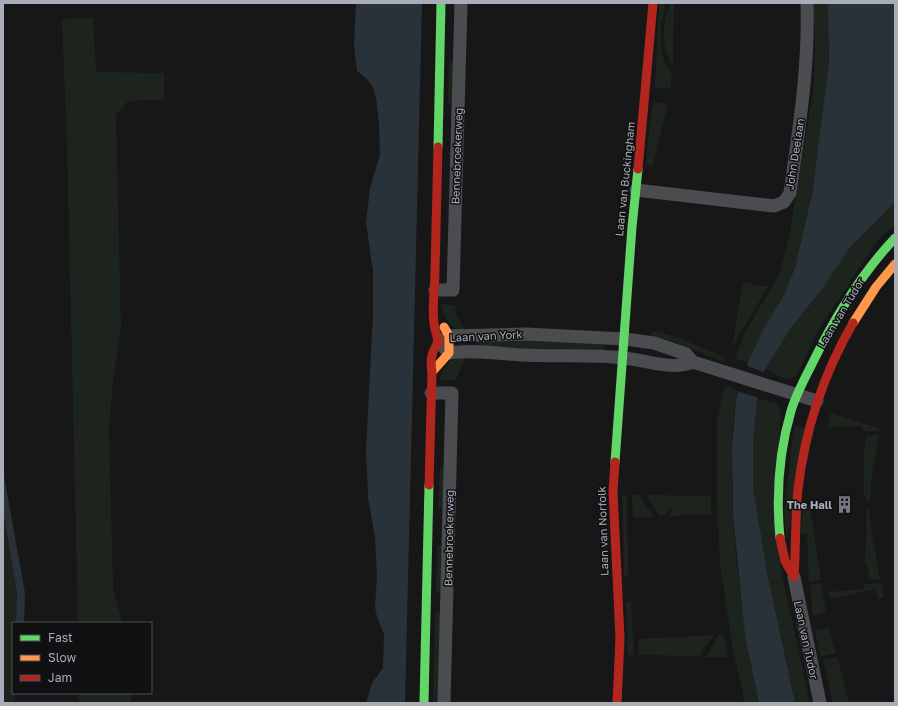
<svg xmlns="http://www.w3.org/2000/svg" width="898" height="706" font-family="'Golos Text',sans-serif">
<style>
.green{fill:#1d241e}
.water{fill:#2a3239}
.pier{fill:#171717}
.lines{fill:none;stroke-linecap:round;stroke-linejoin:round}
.street{stroke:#4b4c50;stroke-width:13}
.fast{stroke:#63d668;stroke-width:9}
.slow{stroke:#ff974d;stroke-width:9}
.jam{stroke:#b3261e;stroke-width:9}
.labels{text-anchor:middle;stroke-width:3;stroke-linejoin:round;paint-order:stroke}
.street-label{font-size:11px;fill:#a8adb8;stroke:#111113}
.poi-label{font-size:11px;font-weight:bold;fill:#a8adb8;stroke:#111113;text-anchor:end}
</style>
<rect width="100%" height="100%" fill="#171717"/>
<!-- green -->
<path class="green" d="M659,3H666L661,24V48L664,61L672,75L670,89L655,87Z
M670,3H674L673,67C660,42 662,29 670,3Z
M813,3H828L829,62L812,193L795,268L784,295L748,362L735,359L744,334L779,275L789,238L814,86L815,39Z
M93,18L96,72L164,73V100L128,101L116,115L121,329L113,380L109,429L113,586L122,623H78L67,147L62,19Z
M453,61V103H448L449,62Z
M653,103H664L667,107L653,165L645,166Z
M895,202V225L877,241L817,332L797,375L788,380L765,369L791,328L822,289L850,247Z
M743,282L768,287L732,347Z
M441,304L455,305L457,316L465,331C448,328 445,320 441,304Z
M655,331L679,338L724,357V362L671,341L651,337L652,333Z
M479,340L602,342L605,349L600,352L520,350L479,346Z
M460,357H466L456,380H440C443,368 448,361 460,357Z
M725,386L739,391C731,420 732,452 732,482C733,557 744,630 759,703H745L732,644L720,564L717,501V418Z
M757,399L777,403L781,413L774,516L782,575L810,703H795L768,577L753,487V444Z
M831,413L881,429L880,431H864L861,426L827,427Z
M794,425L805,428L787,542L784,512Z
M879,434L872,473L870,502H867L864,495V451L867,436Z
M440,467H444V508H438Z
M624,494L627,496L628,572L626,578L624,576L622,495Z
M632,495H639L654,517H633Z
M646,495L711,496V514L669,516L673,507L664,515H659Z
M803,505L810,506L821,580L809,582L807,534L801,533Z
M869,508L871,529L880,580L869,579L868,566L865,565L867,509Z
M3,511L17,592L16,623H13V693H15V703H3Z
M437,546H443L442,592L436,591Z
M821,583L826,612L813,616L810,585Z
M881,583L884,597L878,600L875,589L831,599L829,592L863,589L864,584Z
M626,602H631L634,655H628Z
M435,613H441L439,703H433Z
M829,628L836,653L821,657L815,631Z
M715,635L702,650L700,656L639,655L638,639Z
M719,635H724L728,657H706Z
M837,657L849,703H833L823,660Z
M78,693H131V703H78Z"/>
<!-- water -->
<path class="water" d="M356,3H422L405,703H366L372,683L383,668L384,634L377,617L375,607L377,575L375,538L368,497L366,449L373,316V271L366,223L370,188L380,155L379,123L376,97L373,88L367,79L357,71L354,44Z
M828,3H895V202L850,247L822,289L791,328L765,369L757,399L753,444V487L768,577L795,703H759L745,635L733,515L732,448L736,401L748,362L763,330L784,295L795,268L812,194L829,62Z
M3,470L25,593L24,623H16L17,592L3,511Z"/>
<!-- pier -->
<path class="pier" d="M745,365L766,373L759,398L737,391Z"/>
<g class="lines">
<!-- street -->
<path class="street" d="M636,190L774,206L784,202L790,193C799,129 809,67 807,3
M435,290H453L461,3
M693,362C671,371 646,360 624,358C590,354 556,357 522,355C498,354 473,349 449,353L439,342L449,336L526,334L625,339L654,343L686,354L693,362L817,401
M431,393H452L444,703
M794,577L820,703"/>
<!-- fast -->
<path class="fast" d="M438,147L441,3
M615,462L632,227L638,169
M780,538C776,496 779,452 791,411C796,394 805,378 813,362C835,317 860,275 895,238
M424,703L429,485"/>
<!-- slow -->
<path class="slow" d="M853,323L876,287L895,264
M432,372L449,353V336L444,327"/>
<!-- jam -->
<path class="jam" d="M638,169L653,3
M615,462L613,491L620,638L617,703
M429,485L432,372C430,360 431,352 439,342C429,319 435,294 435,270C436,229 437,188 438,147
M780,538L785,561L794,577C796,548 795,518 798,489C805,430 824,373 853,323"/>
</g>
<!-- icons -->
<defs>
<symbol id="building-bare" viewBox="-9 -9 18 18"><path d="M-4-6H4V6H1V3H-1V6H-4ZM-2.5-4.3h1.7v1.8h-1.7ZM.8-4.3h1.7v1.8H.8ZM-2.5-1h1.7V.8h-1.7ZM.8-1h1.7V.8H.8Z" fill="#757880" stroke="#111113" stroke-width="2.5" paint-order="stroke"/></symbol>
</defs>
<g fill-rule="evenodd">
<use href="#building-bare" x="832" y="492" width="25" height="25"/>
</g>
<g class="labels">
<!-- street labels -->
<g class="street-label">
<text transform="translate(795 154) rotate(-81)" y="4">John Deelaan</text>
<text transform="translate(457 156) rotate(-88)" y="4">Bennebroekerweg</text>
<text transform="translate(625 179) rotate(-84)" y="4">Laan van Buckingham</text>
<text transform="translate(841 313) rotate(-59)" y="4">Laan van Tudor</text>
<text transform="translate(486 336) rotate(-3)" y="4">Laan van York</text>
<text transform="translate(603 531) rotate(-92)" y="4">Laan van Norfolk</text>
<text transform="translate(449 538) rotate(-89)" y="4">Bennebroekerweg</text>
<text transform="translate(806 640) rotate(78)" y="4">Laan van Tudor</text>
</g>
<!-- poi labels -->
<g class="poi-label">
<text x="832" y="509">The Hall</text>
</g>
</g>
<!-- border -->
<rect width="898" height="706" fill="none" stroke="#a8adb8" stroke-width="8"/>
<!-- legend -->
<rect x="12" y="622" width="140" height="72" fill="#111113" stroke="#4d4f55"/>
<rect x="20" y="635" width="20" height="6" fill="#63d668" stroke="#4d4f55"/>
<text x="48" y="642" font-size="12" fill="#a8adb8">Fast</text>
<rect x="20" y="655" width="20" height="6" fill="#ff974d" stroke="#4d4f55"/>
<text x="48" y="662" font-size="12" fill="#a8adb8">Slow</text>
<rect x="20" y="675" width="20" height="6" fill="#b3261e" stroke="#4d4f55"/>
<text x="48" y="682" font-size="12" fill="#a8adb8">Jam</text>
</svg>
